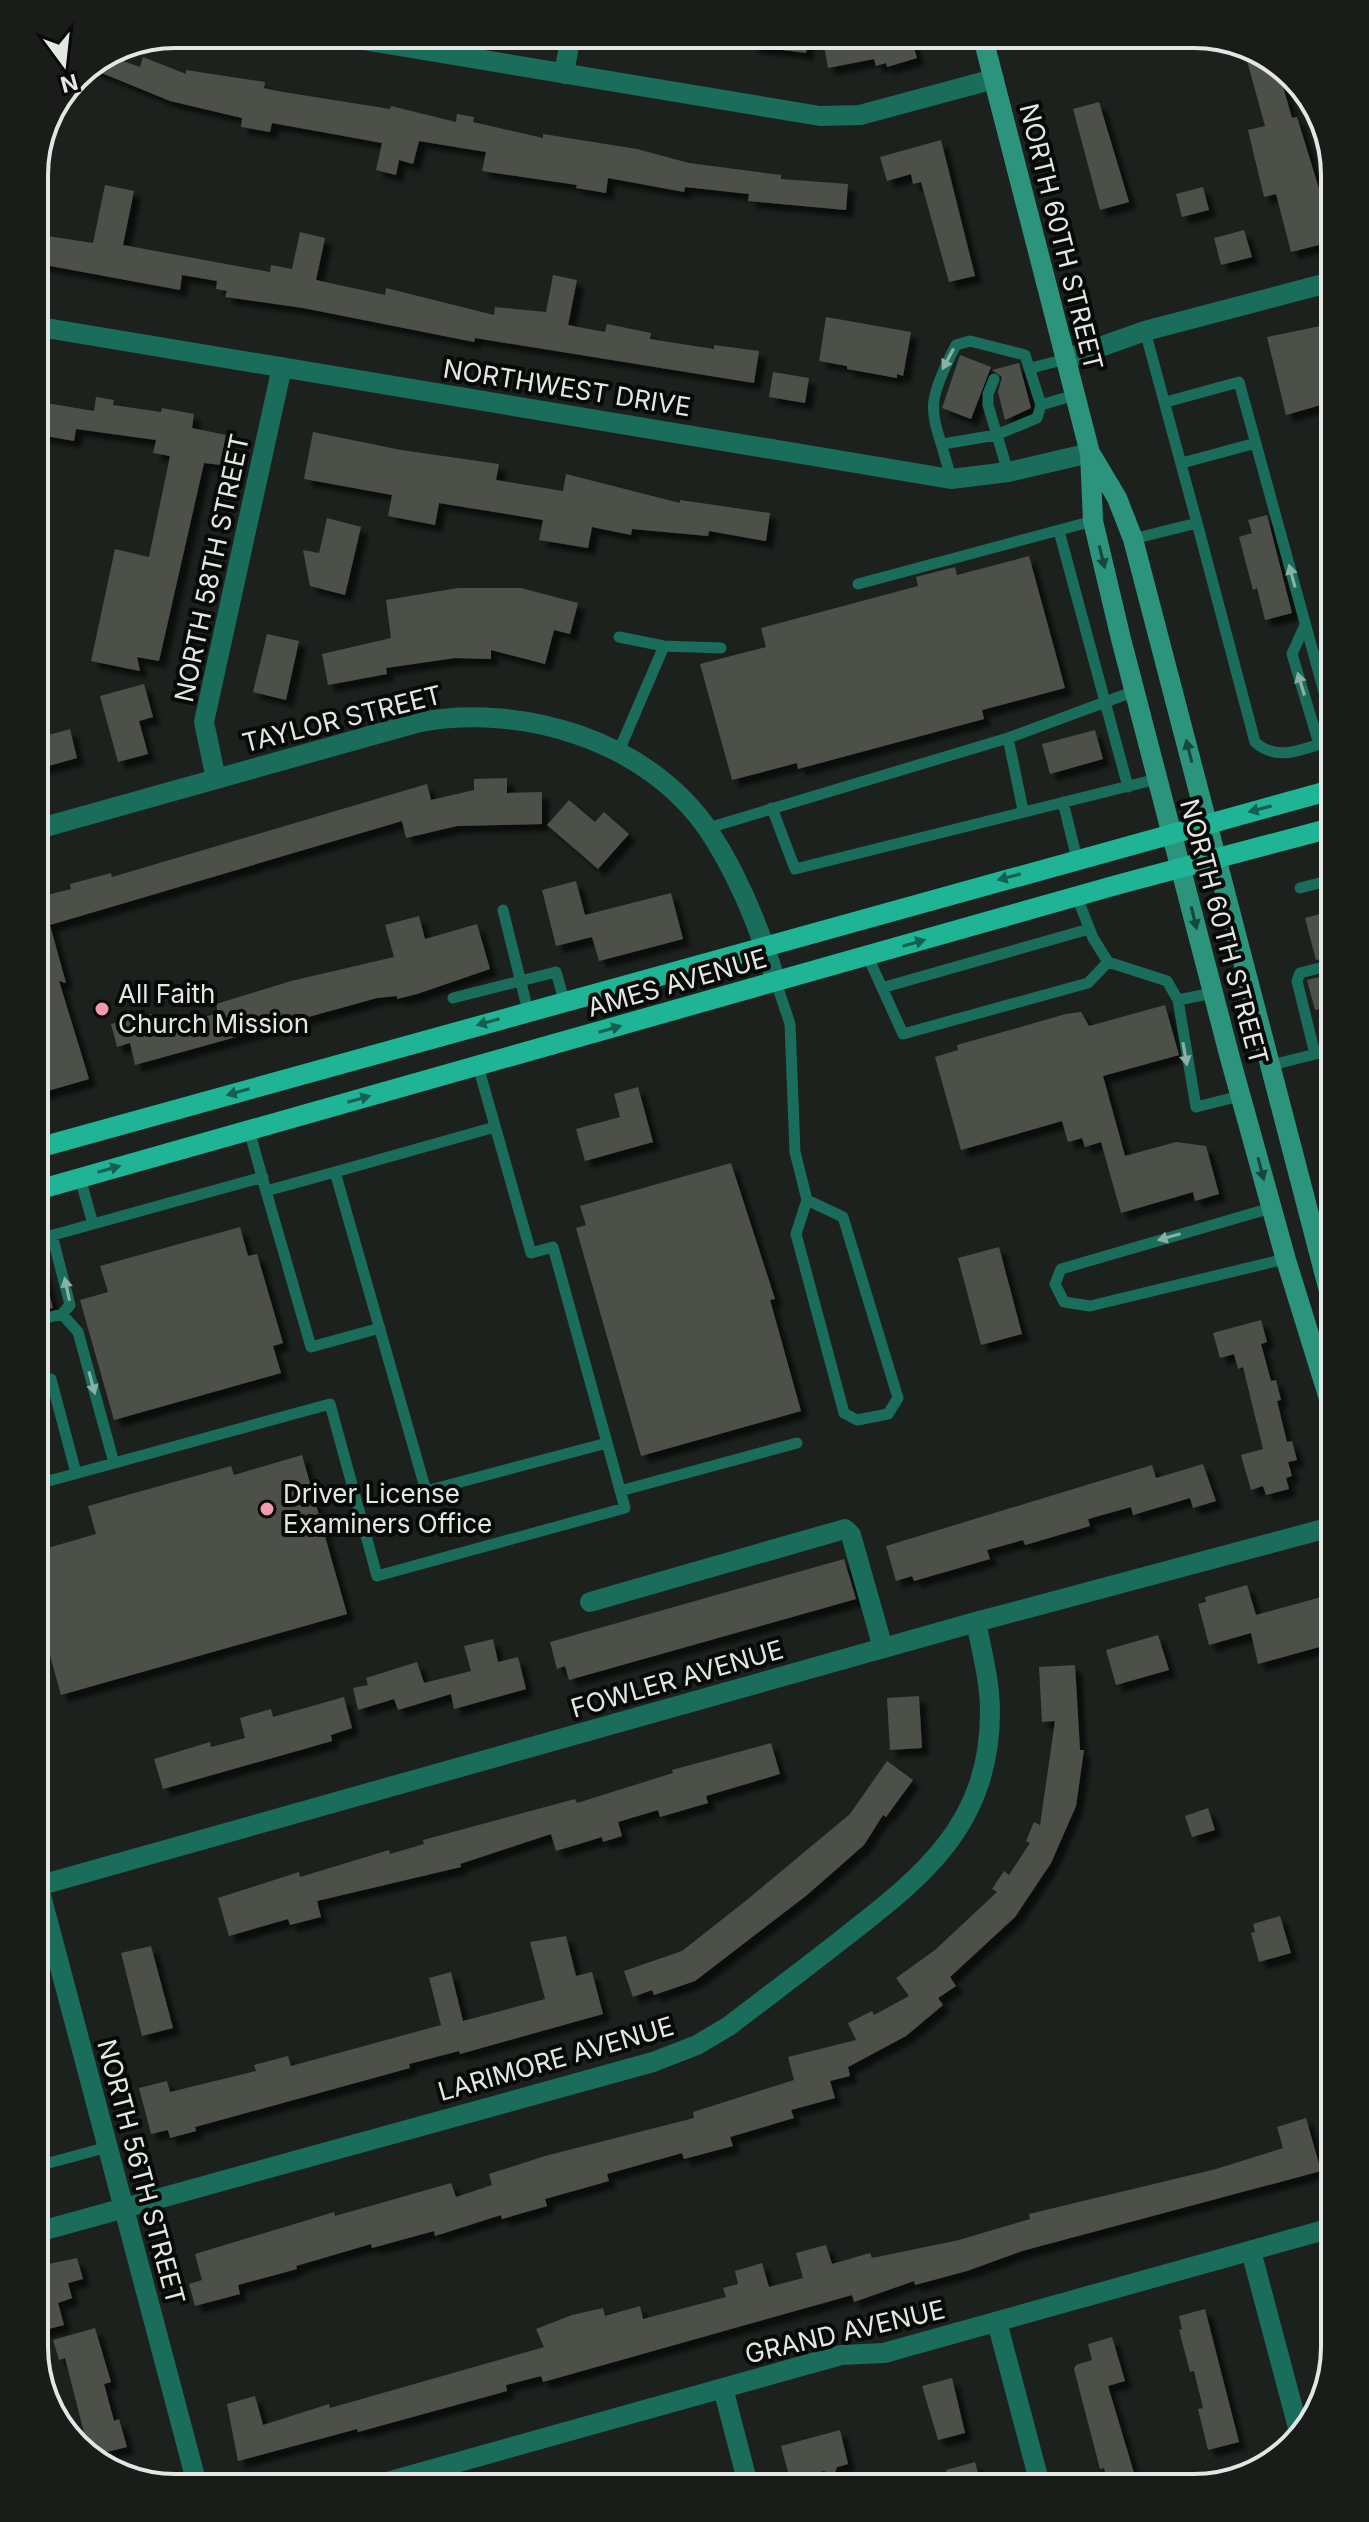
<svg xmlns="http://www.w3.org/2000/svg" width="1369" height="2522" font-family="Inter,sans-serif">
<style>
.building{fill:#4d4f48;filter:url(#shadow)}
.lines{fill:none;stroke-linecap:round;stroke-linejoin:round}
.service{stroke:#196d5a;stroke-width:11}
.minor{stroke:#196d5a;stroke-width:20}
.secondary{stroke:#2c947c;stroke-width:20}
.primary{stroke:#1fb496;stroke-width:20}
.oneway{fill:#88b0a5}
.oneway2{fill:#18483c}
.oneway3{fill:#145f4f}
.poi-dot{fill:#f39aac;stroke:#080a08;stroke-width:3}
.labels{text-anchor:middle;stroke-width:8;stroke-linejoin:round;paint-order:stroke}
.street-label{font-size:26px;fill:#e3e6e3;stroke:#080a08}
.poi-label{font-size:26px;fill:#e3e6e3;stroke:#080a08;text-anchor:start}
.rim{fill:none;stroke:#e3e6e3;stroke-width:4}
</style>
<defs>
<filter id="shadow"><feDropShadow dx="7" dy="7" stdDeviation="2" flood-color="#0009"/></filter>
</defs>
<rect width="100%" height="100%" fill="#1c211d"/>
<!-- building -->
<path class="building" d="M752,34H809L806,53L751,46Z
M887,34H910L917,58L887,67L886,63L876,66L874,59L828,68L824,46L850,42L851,45Z
M1244,50L1279,63L1288,74L1280,76L1292,118L1297,117L1335,241L1291,252L1276,194L1264,197L1248,130L1265,126Z
M106,55L140,67L143,57L186,74V70L265,82L264,88L277,91L390,109L391,106L456,122L457,114L474,117L473,122L543,138V134L637,149L689,163L781,175V179L848,184L846,210L748,201L749,194L685,187L684,192L608,178L606,193L576,188L577,185L482,171L486,152L419,141L413,164L399,160L396,175L376,170L382,143L272,123L270,132L241,127L242,118L170,101L87,67Z
M1099,102L1129,202L1100,210L1073,109Z
M941,140L975,276L949,282L921,182L913,184L911,174L887,181L880,157Z
M105,185L134,191L123,245L270,272L271,265L292,269L300,232L325,238L316,280L385,295L386,288L494,315L495,307L546,312L553,275L577,280L568,325L605,332L607,324L651,333L650,339L714,349V345L759,351L754,383L475,338L474,342L303,308L225,297L227,291L216,289L217,281L182,275L180,290L34,263V234L93,243Z
M1203,187L1209,210L1182,217L1176,194Z
M1244,230L1252,257L1221,265L1214,238Z
M826,317L911,332L903,376L897,374V378L847,369V366L819,361Z
M1335,323V401L1286,415L1267,337Z
M960,355L991,367L971,419L942,408Z
M1019,363L1031,408L1005,420L998,392L1002,377L992,370Z
M773,372L809,378L805,403L769,397Z
M96,397L114,400L113,405L161,412L162,408L194,414L192,428L226,435L221,465L204,463L159,661L137,657L140,671L91,661L115,549L149,557L170,456L153,453L156,440L76,429L74,441L34,434V401L94,411Z
M313,432L401,450L499,464L496,480L563,491L566,474L680,503V500L770,513L766,541L709,531L708,536L632,529L631,535L592,527L588,548L539,540L543,520L439,503L435,525L388,516L392,495L304,479Z
M1267,515L1292,613L1265,620L1257,588L1253,590L1239,537L1252,533L1248,520Z
M327,518L361,527L345,595L310,586L303,550L319,553Z
M1029,556L1065,688L982,710L984,719L798,769L797,763L732,780L700,664L766,647L761,628L918,586L916,577L955,567L957,575Z
M458,588H521L578,603L570,634L554,630L545,664L491,650V659L455,658L386,668L387,674L328,685L322,654L391,638L386,600Z
M267,634L299,641L286,700L253,692Z
M144,684L153,717L139,721L148,754L118,762L100,696Z
M70,729L77,758L34,770V739Z
M1095,730L1103,759L1050,774L1042,744Z
M507,778V793L542,792V824L457,826L406,838L402,821L50,925L66,983L59,981L89,1079L34,1095V1053L46,1049L34,1005V888L40,887L43,896L71,889L70,884L111,873L112,877L427,784L431,800L474,790V779Z
M569,800L595,822L604,812L629,834L598,869L547,825Z
M576,881L585,915L671,893L683,939L599,961L592,937L556,946L542,890Z
M1335,910V956L1316,960L1305,918Z
M419,916L425,939L477,924L490,969L417,994L397,999V996L377,998L135,1065L130,1043L117,1047L111,1024L152,1014L155,1028L180,1020L181,1024L218,1013L216,1004L291,981L394,957L385,925Z
M1335,973V1007L1315,1010L1307,980Z
M1165,1005L1179,1055L1103,1076L1125,1156L1176,1142L1206,1146L1219,1194L1195,1201L1193,1192L1121,1213L1101,1142L1085,1147L1082,1138L1068,1142L1062,1121L961,1150L935,1057L958,1050L957,1045L1066,1014L1081,1012L1089,1026Z
M638,1087L653,1142L585,1161L576,1129L620,1117L614,1094Z
M731,1163L775,1299L770,1300L801,1411L641,1456L576,1228L586,1225L580,1206Z
M240,1227L248,1256L257,1254L283,1343L273,1346L281,1373L114,1420L80,1300L108,1292L100,1266Z
M999,1247L1022,1334L981,1345L958,1258Z
M40,1259L53,1308L34,1312V1260Z
M1261,1320L1267,1342L1261,1344L1271,1381L1276,1380L1281,1400L1277,1401L1287,1442L1292,1441L1297,1460L1288,1462L1292,1476L1286,1478L1289,1489L1266,1495L1263,1486L1251,1490L1241,1455L1263,1449L1243,1367L1238,1369L1234,1354L1220,1358L1213,1333Z
M302,1455L347,1614L61,1695L34,1598V1552L96,1534L88,1506L231,1466L234,1475Z
M1203,1464L1216,1501L1193,1508L1190,1498L1133,1515L1131,1507L1088,1519L1090,1526L1025,1545L1023,1540L987,1550L990,1559L914,1581L912,1576L896,1581L886,1546L1152,1465L1156,1478Z
M844,1559L856,1599L569,1680L565,1666L557,1669L550,1642Z
M1247,1585L1256,1615L1332,1594L1335,1618L1324,1622L1330,1644L1258,1664L1251,1633L1209,1645L1198,1604L1206,1602L1205,1597Z
M1158,1635L1169,1670L1116,1685L1106,1650Z
M493,1639L498,1662L518,1657L526,1689L454,1709L451,1694L398,1710L394,1699L358,1710L353,1688L368,1685L366,1678L417,1662L424,1683L471,1671L464,1646Z
M1075,1665L1080,1750H1084L1076,1806L1051,1863L1015,1917L950,1977L956,1986L938,1998L943,2005L906,2036L848,2067L850,2076L830,2081L835,2098L791,2110L794,2118L730,2137L733,2146L684,2159L682,2153L607,2174L609,2181L545,2199L547,2206L502,2219L501,2215L435,2236L434,2231L372,2248L371,2244L296,2266L297,2269L238,2285L240,2294L195,2306L189,2284L202,2280L195,2254L334,2212L335,2216L451,2183L456,2197L492,2185L489,2174L545,2156L694,2118L693,2112L794,2080L788,2057L856,2040L848,2023L872,2011L874,2015L909,1996L896,1978L935,1950L997,1892L992,1889L1004,1871L1009,1875L1030,1843L1026,1841L1034,1822L1040,1825L1055,1721L1042,1722L1039,1667Z
M919,1696L922,1748L890,1750L887,1698Z
M344,1697L352,1728L331,1735L332,1741L163,1789L154,1759L210,1742L211,1747L245,1738L240,1718L271,1709L273,1717Z
M771,1743L780,1774L706,1796L708,1803L660,1817L658,1810L618,1822L622,1836L603,1842L602,1837L556,1851L551,1834L460,1864L461,1867L317,1901L321,1917L290,1925L288,1919L229,1936L218,1898L299,1872L300,1877L389,1850L390,1854L424,1844L423,1840L575,1799L577,1803L673,1773L672,1770Z
M887,1761L913,1780L886,1817L883,1815L864,1845L807,1895L695,1981L654,1995L652,1990L633,1997L624,1971L682,1951L748,1899L850,1814Z
M1208,1808L1215,1830L1192,1837L1185,1816Z
M1280,1916L1291,1953L1259,1962L1251,1933L1255,1932L1253,1924Z
M566,1936L576,1976L592,1972L603,2014L460,2054L459,2051L409,2064L410,2068L195,2127L196,2131L170,2138L168,2130L151,2134L139,2088L167,2081L170,2092L256,2071L254,2065L288,2056L291,2066L441,2025L429,1978L451,1972L463,2021L545,1999L530,1942Z
M151,1946L173,2028L142,2036L121,1953Z
M1306,2118L1321,2171L1022,2251L967,2271L915,2285L914,2281L854,2302L852,2295L543,2382L541,2376L506,2385L507,2391L358,2432L357,2429L238,2461L227,2404L255,2396L263,2425L329,2404L330,2408L534,2350L544,2347L536,2329L572,2315L603,2308L605,2316L640,2306L643,2319L726,2297L723,2288L738,2284L735,2271L762,2263L769,2287L803,2278L796,2253L826,2245L832,2264L870,2253L872,2258L959,2240L1030,2219L1029,2214L1216,2169L1283,2148L1277,2127Z
M77,2258L83,2279L68,2283L72,2298L58,2303L64,2325L37,2332L34,2267Z
M1205,2309L1239,2442L1208,2450L1198,2409L1203,2408L1194,2371L1190,2372L1179,2330L1182,2329L1179,2316Z
M95,2328L111,2382L104,2384L114,2421L119,2419L127,2447L90,2456L65,2358L59,2360L53,2340Z
M1112,2337L1125,2381L1108,2386L1134,2473L1107,2480L1104,2468L1100,2469L1074,2369L1076,2365L1092,2360L1088,2344Z
M952,2378L965,2433L938,2440L922,2386Z
M840,2430L848,2464L837,2467L834,2476L824,2471L790,2479L781,2446Z
M975,2462L982,2488H951L946,2470Z"/>
<g class="lines">
<!-- service -->
<path class="service" d="M1031,368L1066,359
M994,379L988,394V405L1008,472
M1166,402L1239,382L1335,732
M1041,405L1075,395
M943,444L996,435L1037,418L1041,405L1025,355L970,341L956,345C920,414 934,410 951,479
M1182,463L1256,443
M1197,523L1255,742C1279,764 1307,747 1335,739
M1059,531L1128,787
M1133,539L1197,523L1145,331
M858,584L1093,521
M1305,625L1292,654L1319,744
M619,637L664,646
M1008,738L1023,810
M618,753L664,646L721,648
M1063,802L1077,859
M772,808L795,869L1157,779
M708,828L1008,738L1135,691
M1300,888L1335,879
M1077,897L1093,938L1108,962L1167,981L1178,1000L1213,993
M503,910L528,1011
M868,957L903,1034L1088,983L1108,962
M776,982L790,1024L795,1152L807,1200L796,1234L844,1413L857,1420L888,1414L898,1398L843,1217L807,1200
M885,987L1089,929
M453,998L556,972L564,1000
M1178,1000L1196,1107L1240,1096
M1315,1054L1297,981L1300,973L1335,964
M1272,1065L1335,1049
M249,1130L266,1191L335,1172L426,1491L607,1443
M335,1172L495,1127
M80,1178L93,1224L263,1177
M266,1191L311,1347L380,1328
M1271,1208L1061,1269L1055,1284L1064,1302L1090,1306L1285,1259
M34,1221L39,1239L93,1224
M62,1314L78,1332L114,1463
M34,1321L62,1314L70,1305L52,1235
M34,1384L51,1379L76,1473
M34,1485L330,1404L377,1576L625,1508L553,1247L531,1253L478,1066
M620,1491L797,1443
M34,2167L108,2147"/>
<!-- minor -->
<path class="minor" d="M327,34L820,116L860,115L994,79
M564,74L571,34
M34,326L951,479L1008,472L1090,453
M1066,359L1145,331L1335,281
M216,779L204,722L282,367
M34,830L416,723C520,702 648,740 709,831C740,878 760,929 776,982
M590,1602L845,1529L851,1535L883,1648
M34,1869L198,2488
M34,1887L976,1622L1335,1526
M34,2233L653,2062L697,2045L729,2026C768,1996 807,1967 845,1937C925,1875 990,1823 990,1712C990,1682 982,1652 976,1622
M1251,2251L1300,2435
M997,2322L1041,2488
M723,2388L749,2488
M366,2488L841,2355L884,2353L1335,2227"/>
<!-- secondary -->
<path class="secondary" d="M982,34L1090,453L1093,521L1121,639L1230,1058L1286,1260L1335,1418
M1092,456L1117,498L1133,539L1335,1314"/>
<!-- primary -->
<path class="primary" d="M34,1149L1335,789
M34,1191L1120,884L1335,827"/>
</g>
<!-- one-way arrows -->
<defs><path id="oneway-solid" d="M-6-.8H1V-3.2L6.5 0L1 3.2V.8H-6Z" transform="scale(2)"/></defs>
<g class="oneway">
<use href="#oneway-solid" transform="translate(948 359) rotate(118)"/>
<use href="#oneway-solid" transform="translate(1292 576) rotate(-105)"/>
<use href="#oneway-solid" transform="translate(1301 684) rotate(-107)"/>
<use href="#oneway-solid" transform="translate(1185 1054) rotate(80)"/>
<use href="#oneway-solid" transform="translate(1169 1237) rotate(164)"/>
<use href="#oneway-solid" transform="translate(67 1289) rotate(-102)"/>
<use href="#oneway-solid" transform="translate(92 1383) rotate(75)"/>
</g>
<g class="oneway2">
<use href="#oneway-solid" transform="translate(1102 557) rotate(76)"/>
<use href="#oneway-solid" transform="translate(1189 751) rotate(-104)"/>
<use href="#oneway-solid" transform="translate(1194 918) rotate(76)"/>
<use href="#oneway-solid" transform="translate(1261 1169) rotate(75)"/>
</g>
<g class="oneway3">
<use href="#oneway-solid" transform="translate(1260 809) rotate(165)"/>
<use href="#oneway-solid" transform="translate(1009 877) rotate(165)"/>
<use href="#oneway-solid" transform="translate(914 943) rotate(-16)"/>
<use href="#oneway-solid" transform="translate(488 1022) rotate(164)"/>
<use href="#oneway-solid" transform="translate(610 1029) rotate(-16)"/>
<use href="#oneway-solid" transform="translate(238 1092) rotate(164)"/>
<use href="#oneway-solid" transform="translate(359 1099) rotate(-16)"/>
<use href="#oneway-solid" transform="translate(109 1169) rotate(-16)"/>
</g>
<!-- markers -->
<g class="poi-dot">
<circle cx="102" cy="1009" r="8"/>
<circle cx="267" cy="1509" r="8"/>
</g>
<g class="labels">
<!-- street labels -->
<g class="street-label">
<text transform="translate(1061 237) rotate(76)" y="9">NORTH 60TH STREET</text>
<text transform="translate(567 388) rotate(9)" y="9">NORTHWEST DRIVE</text>
<text transform="translate(212 568) rotate(-78)" y="9">NORTH 58TH STREET</text>
<text transform="translate(342 719) rotate(-14)" y="9">TAYLOR STREET</text>
<text transform="translate(1224 932) rotate(75)" y="9">NORTH 60TH STREET</text>
<text transform="translate(677 983) rotate(-16)" y="9">AMES AVENUE</text>
<text transform="translate(677 1679) rotate(-16)" y="9">FOWLER AVENUE</text>
<text transform="translate(556 2059) rotate(-16)" y="9">LARIMORE AVENUE</text>
<text transform="translate(141 2172) rotate(75)" y="9">NORTH 56TH STREET</text>
<text transform="translate(845 2332) rotate(-13)" y="9">GRAND AVENUE</text>
</g>
<!-- poi labels -->
<g class="poi-label">
<text x="118" y="1003">All Faith<tspan x="118" dy="30">Church Mission</tspan></text>
<text x="283" y="1503">Driver License<tspan x="283" dy="30">Examiners Office</tspan></text>
</g>
</g>
<!-- crop -->
<path d="M0 0H1369V2522H0ZM175 48H1194A127 127 0 0 1 1321 175V2347A127 127 0 0 1 1194 2474H175A127 127 0 0 1 48 2347V175A127 127 0 0 1 175 48Z" fill="#1a1c1a" fill-rule="evenodd"/>
<path class="rim" d="M175 48H1194A127 127 0 0 1 1321 175V2347A127 127 0 0 1 1194 2474H175A127 127 0 0 1 48 2347V175A127 127 0 0 1 175 48Z"/>
<!-- north arrow -->
<g transform="translate(64 64) rotate(165)" stroke="#080a08" stroke-width="6" paint-order="stroke">
<path d="M0-6L14 30L0 20L-14 30Z" fill="#e3e6e3"/>
<text y="-12" font-size="22" font-weight="bold" text-anchor="middle" fill="#e3e6e3">N</text>
</g>
</svg>
